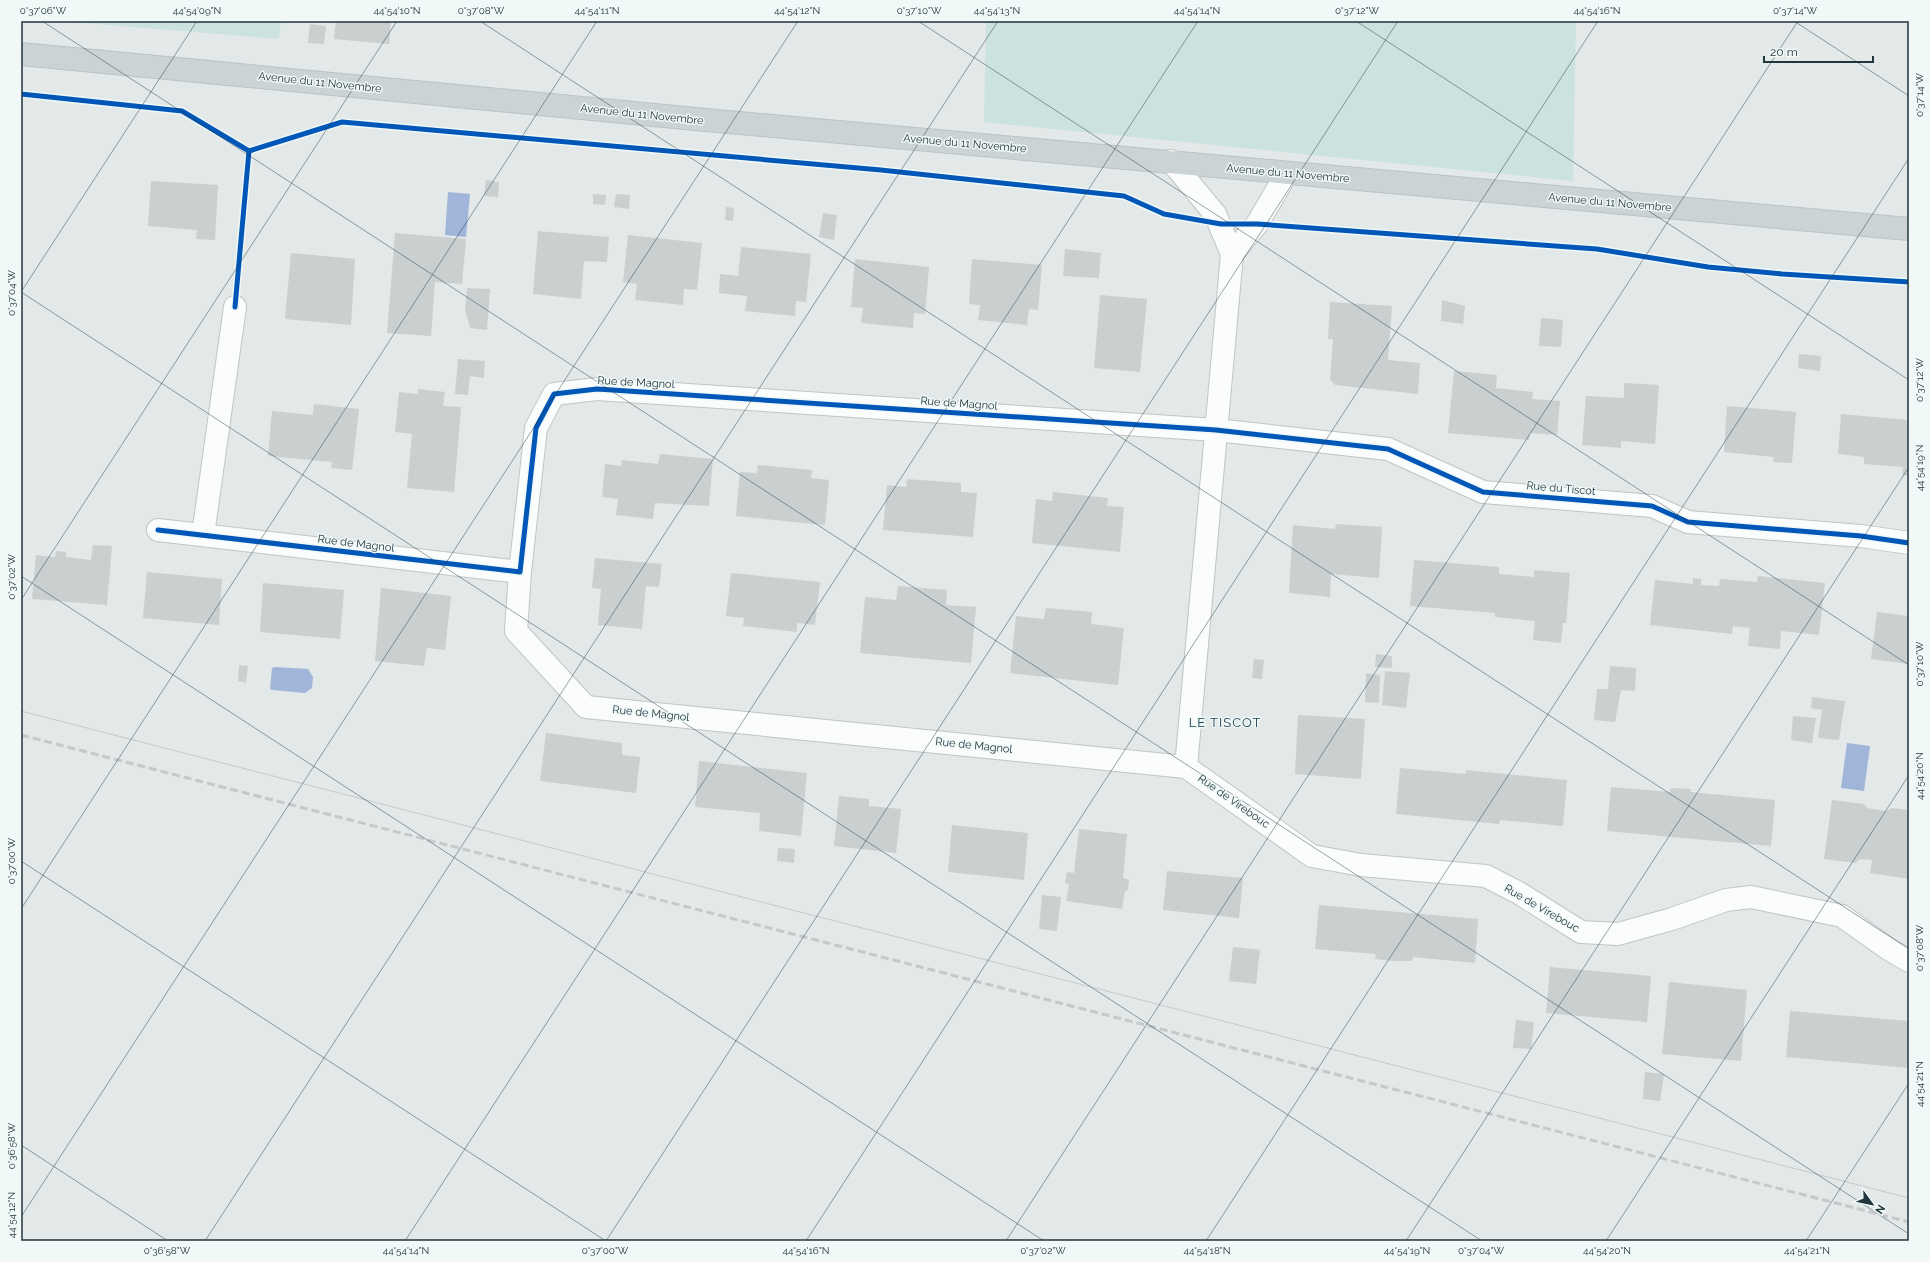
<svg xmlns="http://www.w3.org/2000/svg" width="1930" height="1262" font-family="Raleway,sans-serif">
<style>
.green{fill:#cbe2de}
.water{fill:#a1b4d9}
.building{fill:#cacfcf}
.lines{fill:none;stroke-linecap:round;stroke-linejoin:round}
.minor-casing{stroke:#c0c5c5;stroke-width:24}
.major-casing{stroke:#bbc3c5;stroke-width:24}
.minor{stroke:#fbfcfc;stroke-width:22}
.major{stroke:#ccd3d5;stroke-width:22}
.tram{stroke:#c6c9ca;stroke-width:1}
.rail{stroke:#c6c9ca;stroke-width:3;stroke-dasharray:8 4;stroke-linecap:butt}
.cycleway-casing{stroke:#f0f8f8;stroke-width:8}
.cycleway{stroke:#0057b8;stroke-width:5}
.ticks{fill:none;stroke:#20353c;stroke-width:1;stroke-opacity:0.45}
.labels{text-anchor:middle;stroke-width:3;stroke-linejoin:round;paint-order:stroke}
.street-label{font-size:11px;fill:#20353c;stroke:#f0f8f8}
.quarter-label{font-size:13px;letter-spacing:1px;fill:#1b404f;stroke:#f0f8f8}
.neatline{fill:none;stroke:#20353c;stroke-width:1.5}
.ticks-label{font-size:10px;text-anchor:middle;fill:#20353c}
</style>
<rect width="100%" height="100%" fill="#e3e8e8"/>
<!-- green -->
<path class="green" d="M60,21H281L279,39Z
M986,21H1576L1573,181L984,122Z"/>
<!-- water -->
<path class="water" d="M448,192L470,194L466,237L445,235Z
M275,667L308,669L313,677L312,688L305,693L273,690L270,689L272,668Z
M1847,743L1870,746L1864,791L1841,788Z"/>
<!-- building -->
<path class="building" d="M336,21H391L389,44L334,39Z
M310,24L326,26L324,44L308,43Z
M486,180L499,182L498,197L484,196Z
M151,181L218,185L215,240L196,239L197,230L148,226Z
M593,194L606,195L605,205L593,204Z
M616,194L630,195L629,209L614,207Z
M726,207L734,208L733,221L725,220Z
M823,213L837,215L834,240L819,237Z
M538,231L609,237L607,262L584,261L581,299L533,294Z
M395,233L466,239L462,284L435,282L431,336L387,333Z
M628,235L702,243L697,290L684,289L683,305L635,300L637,284L623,282Z
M741,247L811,254L806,302L796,301L795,316L745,311L747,296L719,293L720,274L738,276Z
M1065,249L1101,253L1099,278L1063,276Z
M291,253L355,259L351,325L285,319Z
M855,259L929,267L925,314L914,313L913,328L861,323L863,308L851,307Z
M972,259L1042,265L1038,310L1029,309L1027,325L978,320L980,305L969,304Z
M467,288L490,289L487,330L470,328L465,309Z
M1100,295L1147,299L1140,372L1094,368Z
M1442,300L1465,306L1463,324L1441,321Z
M1330,302L1392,306L1388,360L1420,363L1418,394L1335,385L1330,379L1333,339H1328Z
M1541,318L1563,320L1561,347L1539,346Z
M1799,354L1821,356L1820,371L1798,368Z
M458,359L485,361L484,378L470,376L468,395L455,394Z
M1454,371L1497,375L1496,388L1533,392L1532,399L1560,401L1557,435L1530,433L1529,440L1448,433Z
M1624,383L1659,385L1655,444L1621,441V448L1582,445L1586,396L1624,398Z
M418,389L445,392L443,406L461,407L454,492L407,488L412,434L395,432L399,392L418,394Z
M314,404L359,409L352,470L331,468L332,462L268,456L272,411L313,415Z
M1727,406L1796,412L1792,463L1773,462L1774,457L1724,452Z
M1841,414L1909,420V476L1902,475L1903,467L1864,464V457L1838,454Z
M660,454L713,459L709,506L655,503L653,519L616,515L618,499L602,497L605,464L621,466L622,460L658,464Z
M758,465L812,470L811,478L829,480L825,525L736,516L740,472L757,473Z
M907,479L961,483V492L977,493L973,537L883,530L887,485L906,487Z
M1053,492L1108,498L1107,506L1124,507L1120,552L1032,543L1036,499L1052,501Z
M1336,524L1382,527L1379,578L1331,574L1330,597L1289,593L1293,525L1335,529Z
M93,545L112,546L107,605L32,599L36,555L55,557L56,551L66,552V557L91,560Z
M595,558L662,564L659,587L646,586L642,629L598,625L601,589L592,588Z
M1414,560L1499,567V574L1534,577V570L1570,573L1566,623H1563L1561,643L1533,640L1535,621L1495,617V613L1410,606Z
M147,572L222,579L219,625L143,618Z
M731,573L820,582L815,625L797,623V632L743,626L744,618L726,616Z
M1758,576L1825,583L1819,635L1781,631L1780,649L1748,646L1750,628L1733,626L1732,634L1650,625L1655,580L1693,584V578L1701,579V585L1719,586L1720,579L1757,582Z
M263,583L344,590L340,639L260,632Z
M898,586L947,590L946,605L976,607L971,663L860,653L865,597L896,600Z
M381,588L451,596L445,650L427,648L424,666L375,661Z
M1046,608L1092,612L1091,624L1124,628L1118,685L1010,673L1016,616L1044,619Z
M1877,612L1909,616V664L1871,659Z
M1376,654L1392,656V668L1375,667Z
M1254,659L1264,660L1262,679L1252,678Z
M239,665L248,666L246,683L238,681Z
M1610,666L1636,668L1635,691L1621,690L1615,722L1594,720L1597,689H1608Z
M1385,671L1410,673L1406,708L1382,705Z
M1366,673L1380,675L1379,703L1365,702Z
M1812,697L1845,701L1839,740L1818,738L1822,710L1811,708Z
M1298,715L1365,719L1361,779L1295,774Z
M1793,716L1816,718L1812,743L1791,740Z
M546,733L622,743V755L640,757L636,793L540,781Z
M699,761L807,773L801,836L759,831L760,813L695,807Z
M1400,768L1466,774V770L1567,780L1563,826L1500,820L1499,824L1396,814Z
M1611,787L1670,792L1671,788L1691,789L1690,792L1775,800L1771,846L1607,831Z
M839,796L869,799V806L901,809L896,853L834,846Z
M1832,800L1864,804L1867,808L1886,811L1892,808L1909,810V879L1870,873L1872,860L1860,859L1855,863L1824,859Z
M952,825L1028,833L1024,880L948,872Z
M1079,829L1127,834L1123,878L1129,880L1128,890L1125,891L1122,909L1066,901L1069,884L1065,883L1067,872L1074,873Z
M778,848L795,849L794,863L777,861Z
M1167,871L1243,878L1239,918L1163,910Z
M1042,895L1061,897L1057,931L1039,929Z
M1319,905L1478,919L1475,963L1413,957L1412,961H1394L1375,959L1376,954L1315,949Z
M1233,947L1260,950L1256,984L1229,981Z
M1550,967L1651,976L1647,1022L1546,1013Z
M1669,982L1747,990L1741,1061L1662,1054Z
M1790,1011L1909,1021V1068L1786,1057Z
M1516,1020L1534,1022L1531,1049L1513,1048Z
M1645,1072L1664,1074L1660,1101L1643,1099Z"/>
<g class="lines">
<defs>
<path id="minor" d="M1232,254L1257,224L1287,173
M158,530L520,572L536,428L554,394L597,389L1216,430L1388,449L1483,492L1652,506L1688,522L1861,536L1909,543
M203,535L235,307
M520,572L516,631L586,707L1186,767L1232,254L1215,214L1171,161
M1186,767L1312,856L1361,865L1486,876L1519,893L1581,932L1618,934L1672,919L1726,900L1751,897L1842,916L1887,948L1909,961"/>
<path id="major" d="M21,54L706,120L1909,229"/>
</defs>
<!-- minor casing -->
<use href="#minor" class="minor-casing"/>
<!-- major casing -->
<use href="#major" class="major-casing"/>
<!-- minor -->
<use href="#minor" class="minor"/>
<!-- major -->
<use href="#major" class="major"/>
<!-- tram -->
<path class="tram" d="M21,711L1909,1198"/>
<!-- rail -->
<path class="rail" d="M21,735L1909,1222"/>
<defs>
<path id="cycleway" d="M21,94L182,111L249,151L342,122L881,170L1124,196L1164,214L1221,224H1257L1597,249L1708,267L1782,274L1909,282
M235,307L249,151
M158,530L520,572L536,428L554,394L597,389L1216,430L1388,449L1483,492L1652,506L1688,522L1861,536L1909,543"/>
</defs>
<!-- cycleway casing -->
<use href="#cycleway" class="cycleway-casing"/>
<!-- cycleway -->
<use href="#cycleway" class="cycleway"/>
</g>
<!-- ticks -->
<path class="ticks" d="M42,21L1909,1234M480,21L1909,949M918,21L1909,665M1356,21L1909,380M1794,21L1909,96M21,292L1482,1241M21,292L197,21M21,576L1044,1241M21,600L397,21M21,861L606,1241M21,909L597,21M21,1145L168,1241M21,1217L798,21M205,1241L998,21M405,1241L1198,21M606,1241L1398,21M806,1241L1598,21M1006,1241L1798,21M1206,1241L1909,158M1406,1241L1909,467M1606,1241L1909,775M1806,1241L1909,1083"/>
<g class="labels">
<!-- street labels -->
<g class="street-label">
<text transform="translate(320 82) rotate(6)" y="4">Avenue du 11 Novembre</text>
<text transform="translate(642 114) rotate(6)" y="4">Avenue du 11 Novembre</text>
<text transform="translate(965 143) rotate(5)" y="4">Avenue du 11 Novembre</text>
<text transform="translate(1288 173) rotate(5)" y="4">Avenue du 11 Novembre</text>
<text transform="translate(1610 202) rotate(5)" y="4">Avenue du 11 Novembre</text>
<text transform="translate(636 382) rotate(3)" y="4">Rue de Magnol</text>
<text transform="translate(959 403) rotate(4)" y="4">Rue de Magnol</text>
<text transform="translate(1561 488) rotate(5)" y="4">Rue du Tiscot</text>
<text transform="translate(356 543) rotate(7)" y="4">Rue de Magnol</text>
<text transform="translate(651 713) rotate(6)" y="4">Rue de Magnol</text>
<text transform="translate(974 745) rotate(6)" y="4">Rue de Magnol</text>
<text transform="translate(1234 801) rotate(35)" y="4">Rue de Virebouc</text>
<text transform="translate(1542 908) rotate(30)" y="4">Rue de Virebouc</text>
</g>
<!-- quarter labels -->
<g class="quarter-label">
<text x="1225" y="727">LE TISCOT</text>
</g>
</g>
<!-- border -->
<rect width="1930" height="1262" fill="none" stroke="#f0f8f8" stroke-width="44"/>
<!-- north arrow -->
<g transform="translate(1872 1204) rotate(123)" stroke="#f0f8f8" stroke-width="3" paint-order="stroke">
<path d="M0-3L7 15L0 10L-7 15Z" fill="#20353c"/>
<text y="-6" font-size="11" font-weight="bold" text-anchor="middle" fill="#20353c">N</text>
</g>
<!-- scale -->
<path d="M1764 56v6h109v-6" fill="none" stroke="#20353c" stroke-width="2"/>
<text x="1770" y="56" font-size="12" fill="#20353c" stroke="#f0f8f8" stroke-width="3" paint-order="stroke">20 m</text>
<rect x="22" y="22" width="1886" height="1218" class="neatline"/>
<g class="ticks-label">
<text x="43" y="14">0°37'06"W</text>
<text x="197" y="14">44°54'09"N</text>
<text x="397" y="14">44°54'10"N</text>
<text x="481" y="14">0°37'08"W</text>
<text x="597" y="14">44°54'11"N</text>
<text x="797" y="14">44°54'12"N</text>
<text x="919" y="14">0°37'10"W</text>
<text x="997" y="14">44°54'13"N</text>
<text x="1197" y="14">44°54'14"N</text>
<text x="1357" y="14">0°37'12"W</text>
<text x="1597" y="14">44°54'16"N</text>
<text x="1795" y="14">0°37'14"W</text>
<text transform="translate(1919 95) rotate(-90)" y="4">0°37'14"W</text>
<text transform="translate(11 293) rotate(-90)" y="4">0°37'04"W</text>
<text transform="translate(1919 380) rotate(-90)" y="4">0°37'12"W</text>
<text transform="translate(1919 468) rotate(-90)" y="4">44°54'19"N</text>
<text transform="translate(11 577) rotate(-90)" y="4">0°37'02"W</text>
<text transform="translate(1919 664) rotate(-90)" y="4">0°37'10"W</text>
<text transform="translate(1919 776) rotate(-90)" y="4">44°54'20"N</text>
<text transform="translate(11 861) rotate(-90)" y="4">0°37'00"W</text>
<text transform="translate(1919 948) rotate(-90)" y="4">0°37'08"W</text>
<text transform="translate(1919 1084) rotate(-90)" y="4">44°54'21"N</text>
<text transform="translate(11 1146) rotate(-90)" y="4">0°36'58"W</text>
<text transform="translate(11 1215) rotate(-90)" y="4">44°54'12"N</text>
<text x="167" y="1254">0°36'58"W</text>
<text x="406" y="1254">44°54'14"N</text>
<text x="605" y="1254">0°37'00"W</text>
<text x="806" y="1254">44°54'16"N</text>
<text x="1043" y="1254">0°37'02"W</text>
<text x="1207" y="1254">44°54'18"N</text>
<text x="1407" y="1254">44°54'19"N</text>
<text x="1481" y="1254">0°37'04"W</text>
<text x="1607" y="1254">44°54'20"N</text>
<text x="1807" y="1254">44°54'21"N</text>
</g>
</svg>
